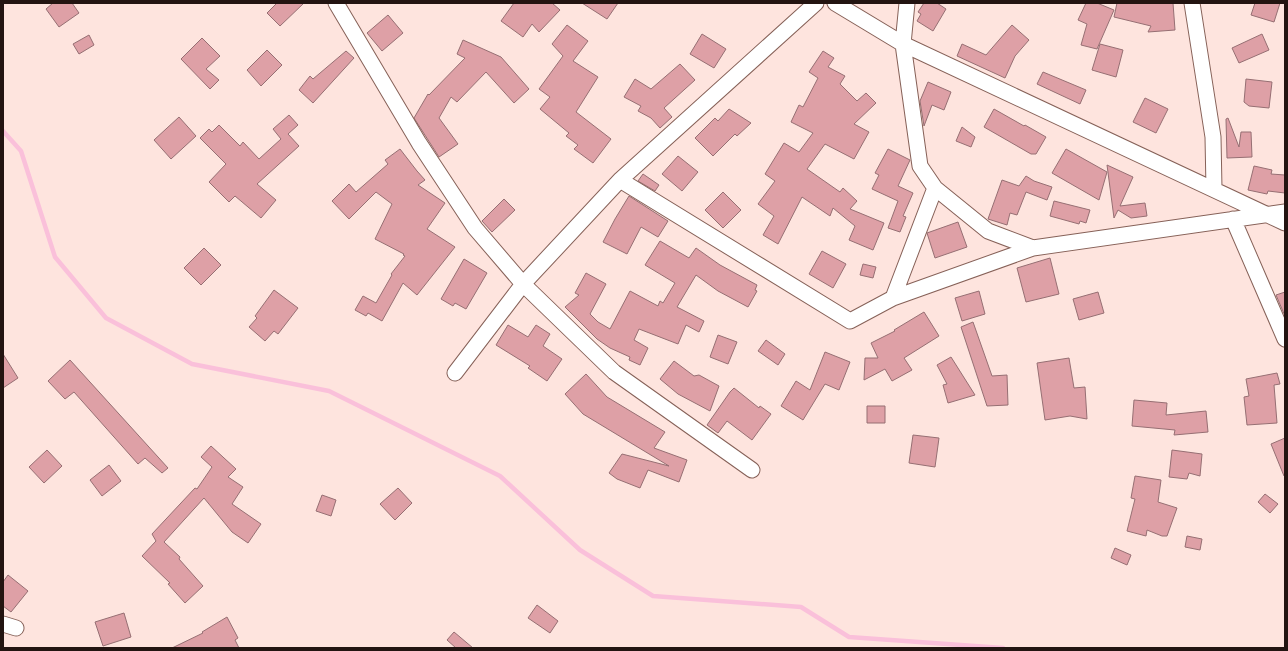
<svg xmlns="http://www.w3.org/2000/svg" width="1288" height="651" font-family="'Roboto Serif',serif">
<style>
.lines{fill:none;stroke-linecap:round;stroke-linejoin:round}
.stream{stroke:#fac0da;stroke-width:4.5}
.building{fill:#dea0a6;stroke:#966f73}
.minor-casing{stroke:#866158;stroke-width:17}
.minor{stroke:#fff;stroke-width:15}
</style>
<rect width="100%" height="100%" fill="#fee4de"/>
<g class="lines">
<!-- stream -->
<path class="stream" d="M3,131L21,151L55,257L106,318L192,364L329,391L500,476L580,550L653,596L801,607L849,637L1003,648"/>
</g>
<!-- building -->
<path class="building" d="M53,3H72L79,13L59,27L46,9Z
M277,3H304L280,26L267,13Z
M514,3H552L560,10L539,32L532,24L523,37L501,21Z
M582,3H618L607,19Z
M924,3H937L946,9L933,31L917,21L921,14L918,12Z
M1086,3H1097L1114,10L1097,49L1081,45L1087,24L1078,20Z
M1117,3H1173L1175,30L1148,32L1151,26L1114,17Z
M1255,3H1280L1274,22L1251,15Z
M388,15L403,33L382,51L367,33Z
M567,25L588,41L573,61L598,77L576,112L611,139L593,163L574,149L578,145L566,136L569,133L540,109L550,97L539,89L563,56L552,44Z
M1012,25L1029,40L1015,56L1005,78L957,56L962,44L986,55Z
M702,34L726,49L714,68L690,54Z
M1262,34L1269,50L1239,63L1232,48Z
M89,35L94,45L79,54L73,44Z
M202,38L220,56L206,69L219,80L210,89L181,59Z
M463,40L501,57L529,89L514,103L486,72L457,102L451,97L439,118L458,144L439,157L414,118L428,94L429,95L465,58L457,54Z
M1100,44L1123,50L1116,77L1092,70Z
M267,50L282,65L261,86L247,70Z
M346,51L354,58L313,103L299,90L310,76L313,79Z
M823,51L834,58L828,67L845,76L840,84L857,101L866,93L876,103L854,124L869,132L854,159L825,144L807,169L840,192L843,188L857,201L850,209L884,223L873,250L849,240L855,226L833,208L830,216L802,197L778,244L763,235L774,216L758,204L775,181L765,174L784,143L799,152L813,133L791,122L799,105L803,107L818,78L809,72Z
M680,64L695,80L664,108L672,117L660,128L651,118L638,111L641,106L624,97L635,79L651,89Z
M1043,72L1086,90L1080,104L1037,84Z
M1246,79L1272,82L1269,108L1249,106L1244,102Z
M928,82L951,92L944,110L932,105L924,126L920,101Z
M1145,98L1168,109L1156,133L1133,122Z
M729,109L751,123L737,136L735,134L713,156L695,138L715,118L718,121Z
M994,109L1024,126L1025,125L1046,137L1036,154H1031L984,127Z
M289,115L298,125L288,134L299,146L257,184L276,200L261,218L235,196L229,202L209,182L226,164L200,138L209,129L212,132L219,125L240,146L243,142L259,159L281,139L273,129Z
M179,117L196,136L171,159L154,140Z
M1228,118L1239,147L1241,132H1251L1252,157L1227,158L1226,119Z
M962,127L975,137L971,147L956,141Z
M400,149L417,171L425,180L418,185L445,203L427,229L455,247L417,295L403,283L382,321L368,313L366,316L355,310L363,296L376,303L392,275L391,274L405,256L403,255L404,254L375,239L392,204L376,192L349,219L332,201L349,184L356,192L388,164L385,160Z
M888,149L910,160L898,186L913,193L903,216L906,217L900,232L888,228L898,201L872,189L879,175L875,173Z
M1066,149L1107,172L1099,200L1052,173Z
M678,156L698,172L682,191L662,174Z
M1107,165L1133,177L1120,206L1145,203L1147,216L1131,218L1118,210L1114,218Z
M1254,166L1272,170L1271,174L1285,175V193L1268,191L1267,194L1248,190Z
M643,174L659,185L655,191L638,181Z
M1026,176L1034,181L1052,187L1047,200L1026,192L1017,215L1010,213L1007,225L988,219L1002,180L1019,186Z
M723,192L741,210L723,228L705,210Z
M629,196L668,221L658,237L641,227L627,254L603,242L615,219Z
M504,199L515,210L492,232L482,221Z
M1054,201L1090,210L1086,223L1080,221L1079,224L1050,216Z
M958,222L967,247L935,258L927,233Z
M660,241L689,258L696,248L720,265L757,285L755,290L757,291L748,307L718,291L696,275L677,307L704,321L699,332L686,325L678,344L639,329L634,340L648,348L640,365L629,360L630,357L610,348L597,339L565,307L579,295L575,293L586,273L606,284L590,314L598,322L610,329L630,291L658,306L660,301L663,303L675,283L645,265Z
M204,248L221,265L201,285L184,268Z
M822,251L846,264L833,288L809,274Z
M1050,258L1059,294L1026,302L1017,268Z
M464,259L487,273L466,309L455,303L453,306L441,299Z
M863,264L876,267L873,278L860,275Z
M274,290L298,308L278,334L274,331L265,341L249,327L257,318L255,316Z
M979,291L985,314L962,321L955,298Z
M1098,292L1104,313L1079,320L1073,299Z
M1285,292V316L1276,295Z
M924,312L939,336L904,358L912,370L892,381L885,369L864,380L865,358H878L871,343L895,331L894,330Z
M973,322L992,376L1007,375L1008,405L987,406L961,327Z
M508,325L528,337L536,325L550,334L543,346L562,359L547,381L528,368L530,366L496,345Z
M718,335L737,342L728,364L710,357Z
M766,340L785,354L778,365L758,351Z
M825,352L850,362L839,390L825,384L803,420L781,406L796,381L810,390Z
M3,354L18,378L3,388Z
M951,357L975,395L948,403L943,385L947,384L937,365Z
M1069,358L1074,388L1085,387L1087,419L1070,416L1045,420L1037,363Z
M70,360L168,468L162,473L145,458L138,464L74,392L65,399L48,381Z
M674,361L694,376L699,375L719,386L710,411L678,394L660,379Z
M1277,373L1280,384L1274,385L1277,423L1247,425L1244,397L1249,396L1246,379Z
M586,374L607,397L665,432L654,448L687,460L679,482L648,470L640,488L617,479L609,473L622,454L669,466L583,414L565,394Z
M734,388L759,408L760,406L771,414L752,440L727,421L718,433L707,425L730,392Z
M1134,400L1167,403L1166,415L1206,411L1208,432L1174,435L1175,430L1132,426Z
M867,406H885V423H867Z
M913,435L939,438L935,467L909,463Z
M1285,438V476H1284L1271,444Z
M211,446L236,469L228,477L243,487L232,504L261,524L248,543L232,532L204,498L164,542L180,557L179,559L203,586L185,603L168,584L170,583L142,556L156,541L152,534L195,488L197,489L212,467L201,457Z
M47,450L62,466L44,483L29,467Z
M1172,450L1202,454L1200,476L1189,473L1187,479L1169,477Z
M109,465L121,481L102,496L90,480Z
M1135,476L1161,480L1158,502L1177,508L1167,536H1162L1147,530L1146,536L1127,531L1135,499L1131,498Z
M398,488L412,503L395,520L380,504Z
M1265,494L1278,504L1270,513L1258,502Z
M322,495L336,500L331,516L316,511Z
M1187,536L1202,539L1200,550L1185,547Z
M1115,548L1131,555L1127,565L1111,558Z
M8,575L28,591L11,612L3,606V582Z
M537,605L558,621L550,633L528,618Z
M124,613L131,637L103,646L95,622Z
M227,617L238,638L235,640L239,648H172L203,633L202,632Z
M454,632L473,648H456L447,640Z"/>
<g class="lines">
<defs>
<path id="minor" d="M336,3L419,143L475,228L523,284L614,372L752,470
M835,3L903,44L1285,223
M907,3L903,44L920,166L935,188L988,231L1033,248
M1192,3L1213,137L1214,189
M620,180L850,321L893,298L1033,248L1285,212
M1233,219L1285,339
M893,298L935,188
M455,373L523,284L620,180L816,3
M3,624L16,628"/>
</defs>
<!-- minor casing -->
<use href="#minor" class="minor-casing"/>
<!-- minor -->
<use href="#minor" class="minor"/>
</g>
<!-- border -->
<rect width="1288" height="651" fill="none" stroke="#231411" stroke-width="8"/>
</svg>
